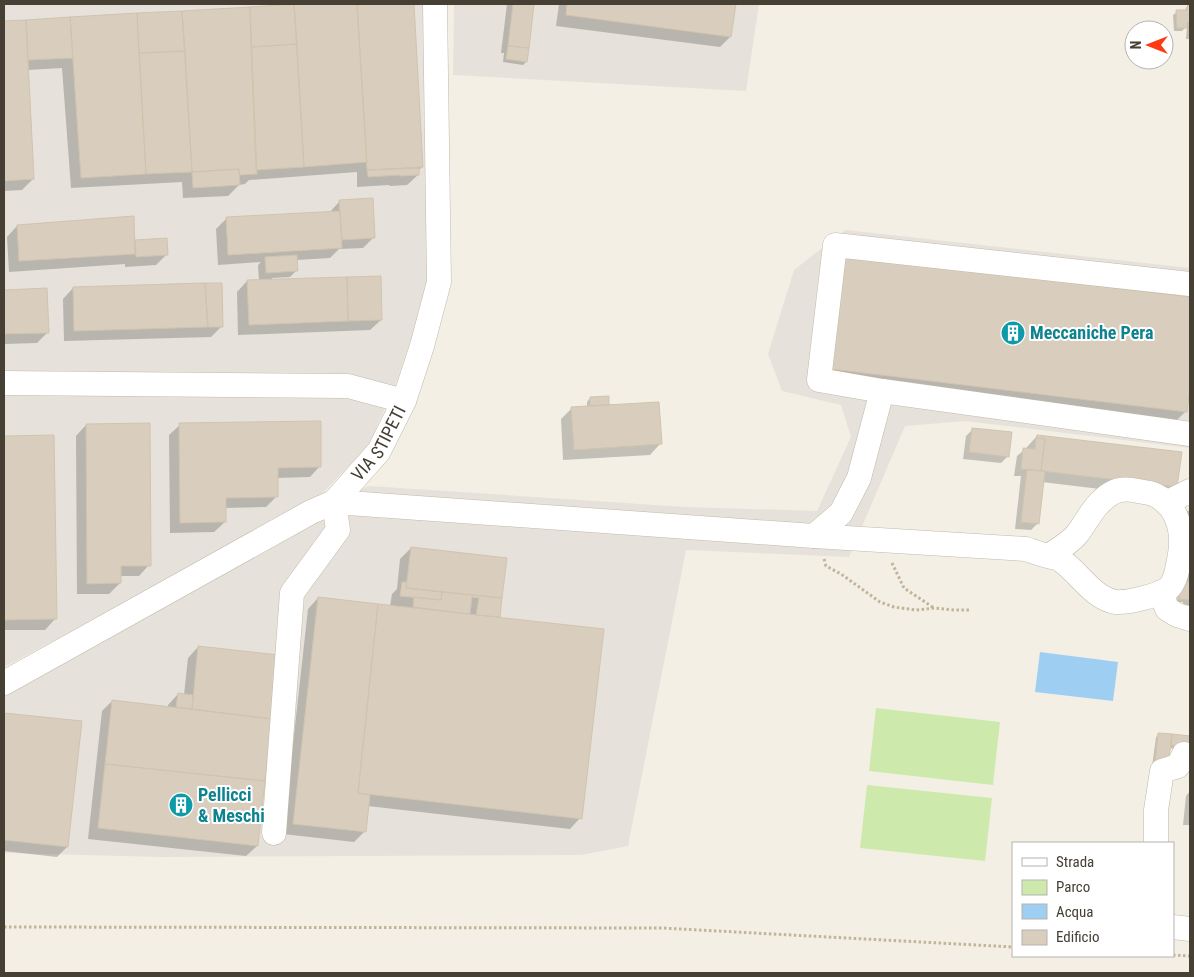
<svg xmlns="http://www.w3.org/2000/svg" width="1194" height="977" font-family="'Roboto Condensed',sans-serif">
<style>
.industrial{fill:#e6e1da}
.green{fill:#cdeaac}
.water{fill:#9ecff3}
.shadow{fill:#0003}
.building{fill:#d9cebd;stroke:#d1c4ad}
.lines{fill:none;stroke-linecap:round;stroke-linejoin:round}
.minor-casing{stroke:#c2baaa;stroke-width:25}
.path{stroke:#c2b498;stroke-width:3;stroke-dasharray:2.5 2.5;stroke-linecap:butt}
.minor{stroke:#fff;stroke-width:24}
.labels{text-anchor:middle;stroke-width:4;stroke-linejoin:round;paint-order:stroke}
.culture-label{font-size:18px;font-weight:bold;fill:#0d838f;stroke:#fff;text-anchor:start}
.street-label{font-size:18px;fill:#464034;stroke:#fff}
</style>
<rect width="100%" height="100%" fill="#f3efe5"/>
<!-- industrial -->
<path class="industrial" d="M4,4H425L428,287L398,378L369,445L318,498L112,610L4,667Z
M454,4H759L746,91L453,75Z
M845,230L1190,268V448L965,421L905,426L849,557L686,550L628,846L581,855L161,857L4,853V694L353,493L369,486L685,507L817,511L851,437L841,405L782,391L768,354L794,270Z"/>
<!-- green -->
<path class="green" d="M876,708L1000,722L993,785L869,771Z
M867,785L992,798L985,861L860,848Z"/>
<!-- water -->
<path class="water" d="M1040,652L1118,662L1113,701L1035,692Z"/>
<!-- shadow -->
<path class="shadow" d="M320,4H412L422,167L418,171V175L407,185L390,186L389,185L357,187V172L249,180L245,184L239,185L228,196L183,198L182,182L71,188L62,68L27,70L33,179L22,190L4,191V23Z
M507,4H533L526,62L523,65L503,62L504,53H501Z
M559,4H735L730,37L720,47L556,26Z
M1189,5H1190V39H1186L1187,26L1182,31H1174L1173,15L1177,12L1185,11L1186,8Z
M340,201L374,237L363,248L339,249L330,258L296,260L297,270L290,277L272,278V281L381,320L370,330L238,335L237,292L247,281H259L258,265L261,262L218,265L216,229L226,219L329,213Z
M17,226L133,241L166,239L167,254L156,265L125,267V264L9,272L7,237Z
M846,257L1190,298V376L1186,411L1175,422L822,380Z
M73,288L222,326L211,337L64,341L63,299Z
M46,289L48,332L37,343L4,344V291Z
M590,398L608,406L660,444L650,455L563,460L561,419L571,409L587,408V402Z
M86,425L149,565L139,576H120V583L109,594H77L76,436Z
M180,425L320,466L310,477L276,478V497L266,507L224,508L225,522L214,532L170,533L169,435Z
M973,429L1008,456L1001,463L963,459L966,436Z
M53,436L55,619L45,630H4V437Z
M1037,436L1176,486L1166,497L1042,482L1038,523L1031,530L1015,529L1021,476H1014L1017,456L1024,450H1026L1027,447Z
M1190,509V605H1183V602H1177L1184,514L1187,511H1190Z
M411,548L505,559L498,619L580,818L570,829L368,806L365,831L354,842L283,834L308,609L318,598L390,606L392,594L397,589L400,559Z
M198,647L277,656L257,846L246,856L88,839L102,711L112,701L168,707V705L178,694L184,695L188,658Z
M4,714L81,722L67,847L57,857L4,851Z
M1159,734L1190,737V751L1169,748L1152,767L1156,737Z
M1190,791V825H1183L1186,796Z"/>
<!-- building -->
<path class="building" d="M294,4H357L367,162L304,167Z
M294,4L297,44L251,47L250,7Z
M357,4H414L423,167L367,170Z
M513,4H534L529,48L508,46Z
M567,4H736L731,37L566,15Z
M1188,4H1190V23L1187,22V28H1177L1176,10H1186V11Z
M250,7L257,174L240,175L239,169L192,172L182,11Z
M182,11L185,51L139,53L137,13Z
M137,13L146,174L81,178L70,17Z
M70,17L73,58L28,60L26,20Z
M26,20L34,179L4,181V21Z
M297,44L304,167L256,170L251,47Z
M508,46L529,48L527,62L506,59Z
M185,51L192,172L146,174L139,53Z
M419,168V175L400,176V175L368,177L367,170Z
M239,169L240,185L193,188L192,172Z
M373,198L375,238L342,240L339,200Z
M340,211L342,248L228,255L226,217Z
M134,216L135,254L19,261L17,225Z
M167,238L168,255L136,257L135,240Z
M297,255L298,271L266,273L265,257Z
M845,256L1190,297V387L1187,412L831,369Z
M381,276L382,320L348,321L347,277Z
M347,277L348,321L249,325L247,280Z
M205,283H222L223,327H208Z
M205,283L208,327L74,331L73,287Z
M47,288L49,333L4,334V290Z
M609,396V405L590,406V397Z
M659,402L662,444L574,450L571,407Z
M321,421V467L278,468V497L226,498V522L180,523L179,423Z
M150,423L151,566H121V583L87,584L86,424Z
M972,428L1012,432L1009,457L969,452Z
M54,435L57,619L4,620V436Z
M1037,435L1182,452L1177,487L1041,471L1045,439L1036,438Z
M1036,438L1045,439L1041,471L1021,469L1023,448L1035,449Z
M1027,470L1045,471L1039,524L1021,522Z
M411,547L507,558L502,598L406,588Z
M402,582H406V588L442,592L441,600L400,596Z
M1180,582H1190V600L1179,599Z
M442,592L502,598L500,617L476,615L479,598L472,597L470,614L413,607L414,597L441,600Z
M318,597L378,604L358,793L370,795L366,832L293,824Z
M378,604L604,629L582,819L358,793Z
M198,646L279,655L272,719L192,709Z
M178,693L193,695L192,709L176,707Z
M112,700L272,719L265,781L105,764Z
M4,713L82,721L68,847L4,840Z
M1158,733L1172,734L1168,766L1155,765Z
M1172,734L1190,736V748L1171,745Z
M105,764L265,781L258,846L98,828Z"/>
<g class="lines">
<defs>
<g id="minor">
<path d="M1190,284L835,245L819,380L882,391L1190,434"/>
<path d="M4,383L348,386L404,401"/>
<path d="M1166,503L1190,491"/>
<path d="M814,536L1026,549C1035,552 1043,555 1052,557C1056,558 1059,558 1062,561C1079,573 1094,599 1116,602C1127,603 1162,595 1170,587C1177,578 1178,565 1180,554C1184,531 1177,504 1153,494C1148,492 1143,492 1138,491C1129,489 1120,488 1112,493C1096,502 1088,519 1078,533C1071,542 1058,550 1048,556"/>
<path d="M1161,592L1167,609L1177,615L1190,619"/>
<path id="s1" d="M4,683L311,512L334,502L379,451L404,401L422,346L439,282L435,4"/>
<path d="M274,833L292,593L338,530L334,502L814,536L841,513L859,478L882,391"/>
<path d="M1156,843V810L1162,771L1178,766L1184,754"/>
<path d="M1173,927L1190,929"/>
</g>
</defs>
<!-- minor casing -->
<use href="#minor" class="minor-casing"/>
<!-- path -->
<path class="path" d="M824,559L826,566L841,574L880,602L894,607L916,610L935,608L954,610H970
M892,563L904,588L934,608
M4,927L662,928L1013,947
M1173,955L1190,956"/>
<!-- minor -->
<use href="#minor" class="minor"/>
</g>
<!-- icons -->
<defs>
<symbol id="building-disc" viewBox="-11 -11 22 22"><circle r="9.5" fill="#0f9aa8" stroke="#fff"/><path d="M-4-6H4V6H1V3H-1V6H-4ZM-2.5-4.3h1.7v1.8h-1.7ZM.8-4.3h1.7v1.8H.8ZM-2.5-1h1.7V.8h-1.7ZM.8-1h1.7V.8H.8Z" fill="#fff"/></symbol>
</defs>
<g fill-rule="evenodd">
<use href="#building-disc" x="999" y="319" width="28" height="28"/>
<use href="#building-disc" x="167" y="791" width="28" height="28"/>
</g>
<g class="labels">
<!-- culture labels -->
<g class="culture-label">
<text x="1030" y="339">Meccaniche Pera</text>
<text x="198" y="801">Pellicci<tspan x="198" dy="21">&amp; Meschi</tspan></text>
</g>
<!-- street labels -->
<g class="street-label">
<text dy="6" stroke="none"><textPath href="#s1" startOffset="451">VIA STIPETI</textPath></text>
</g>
</g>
<!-- border -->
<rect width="1194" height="977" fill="none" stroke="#464034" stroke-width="10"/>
<!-- legend -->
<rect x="1012" y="842" width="162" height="115" fill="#ffffff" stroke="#b5b3ae"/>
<rect x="1022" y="858" width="25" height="8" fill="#ffffff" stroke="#b5b3ae"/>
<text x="1056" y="867" font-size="15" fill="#464034">Strada</text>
<rect x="1022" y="880" width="25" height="15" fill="#cdeaac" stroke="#b5b3ae"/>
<text x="1056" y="892" font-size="15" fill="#464034">Parco</text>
<rect x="1022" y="904" width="25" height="15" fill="#9ecff3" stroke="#b5b3ae"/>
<text x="1056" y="917" font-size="15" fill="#464034">Acqua</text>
<rect x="1022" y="930" width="25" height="15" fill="#d9cebd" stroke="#b5b3ae"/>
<text x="1056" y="942" font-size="15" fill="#464034">Edificio</text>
<!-- north arrow -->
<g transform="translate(1149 45) rotate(270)"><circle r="24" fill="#ffffff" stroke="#b5b3ae"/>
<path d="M0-4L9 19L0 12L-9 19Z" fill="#ff3911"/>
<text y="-8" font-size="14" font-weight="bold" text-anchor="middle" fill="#464034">N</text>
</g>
</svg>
